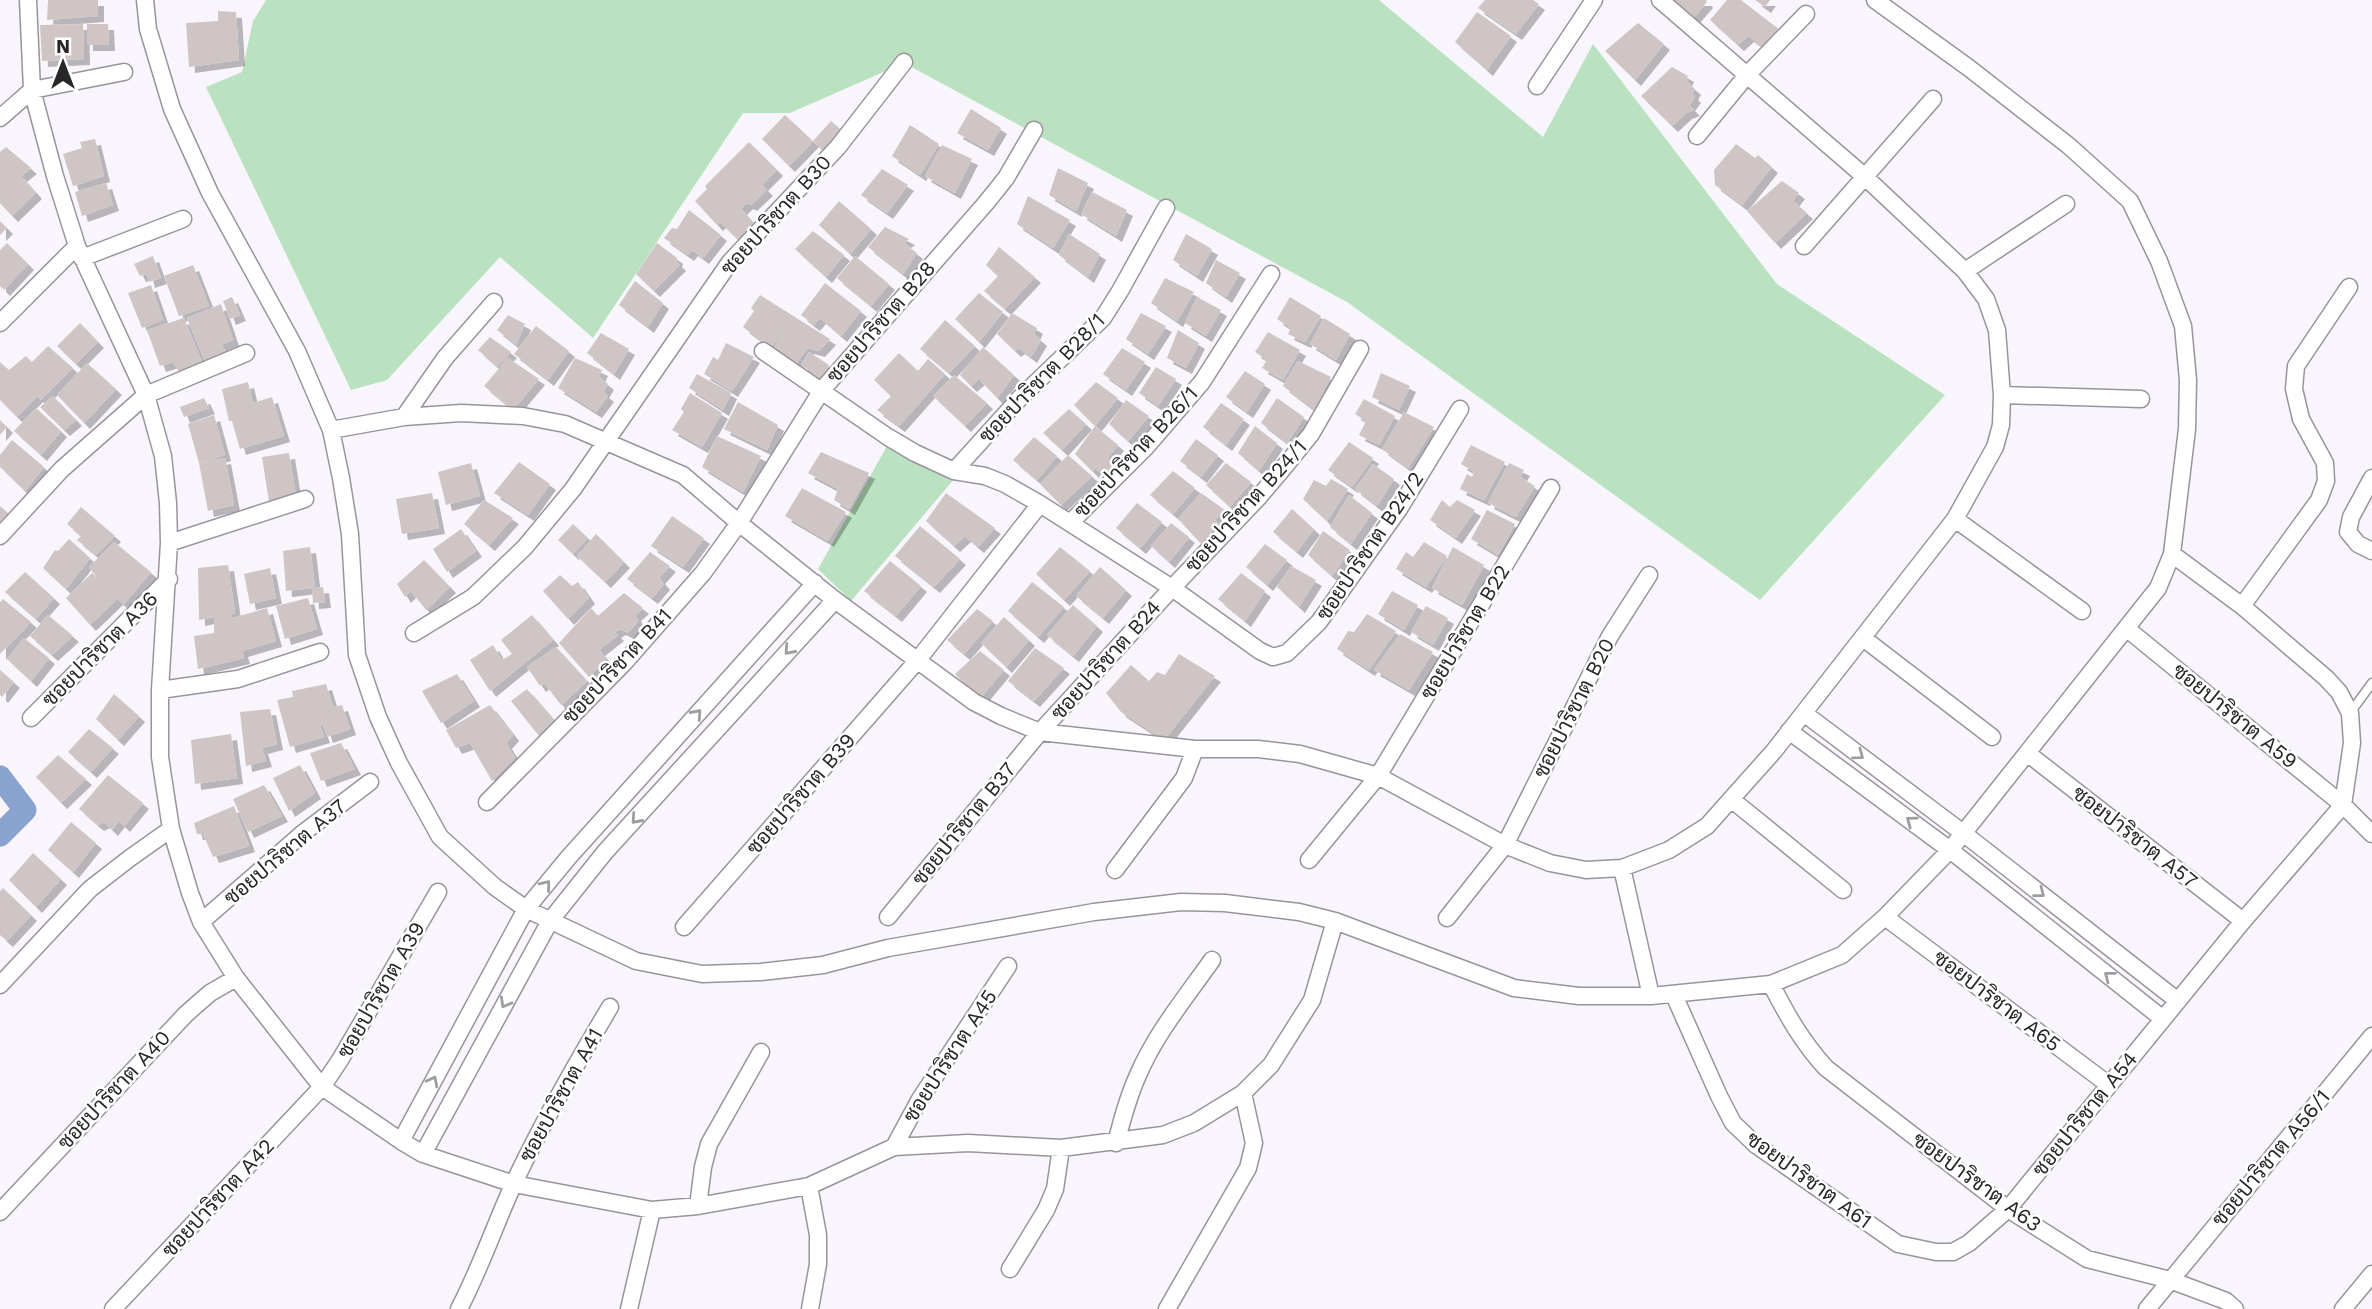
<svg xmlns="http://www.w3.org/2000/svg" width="2372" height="1309" font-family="'Work Sans',Sarabun,sans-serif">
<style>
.green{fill:#bbe2c0}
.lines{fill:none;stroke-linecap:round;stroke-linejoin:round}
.canal{stroke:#8aa2d0;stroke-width:23}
.building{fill:#cfc5c4;filter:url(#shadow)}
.lane-casing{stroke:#99949c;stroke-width:11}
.street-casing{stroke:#99949c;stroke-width:19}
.lane{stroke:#fff;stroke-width:8}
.street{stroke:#fff;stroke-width:16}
.oneway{stroke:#9e9d9f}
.labels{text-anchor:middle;stroke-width:5;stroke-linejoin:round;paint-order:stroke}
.street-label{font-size:21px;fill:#282629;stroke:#fff}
</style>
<defs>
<filter id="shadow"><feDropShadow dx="6" dy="6" stdDeviation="0" flood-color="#0004"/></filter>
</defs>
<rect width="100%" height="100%" fill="#f9f5fd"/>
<!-- green -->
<path class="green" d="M266,0H1379L1543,137L1593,44L1777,284L1945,395L1760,600L1347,302L904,63L790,113H743L593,338L500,257L387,380L351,390L206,87L242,72L253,21Z
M887,446L955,478L851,601L818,569Z"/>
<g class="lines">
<!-- canal -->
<path class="canal" d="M0,777L25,810L0,835"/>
</g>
<!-- building -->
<path class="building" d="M48,0H98V16L47,20Z
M1485,0H1533L1539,4L1516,34L1478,8Z
M1672,0H1706L1707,2L1694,17Z
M1727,0H1741L1780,30L1766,49L1748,36L1738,45L1710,20Z
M1755,0H1770L1765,7Z
M218,11L236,12L239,60L189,67L186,23L218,21Z
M1477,12L1511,36L1487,70L1455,42Z
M1638,23L1664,44L1635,80L1605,51Z
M83,24L84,59L42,61L40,25Z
M87,24H108L109,45H87Z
M1672,67L1688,76L1686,81L1695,89L1692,94L1695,97L1689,105L1694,110L1686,113L1672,126L1641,96Z
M971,109L1001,128L988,150L957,133Z
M785,115L813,141L789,166L762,139Z
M831,121L844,132L825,153L813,141Z
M910,125L939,144L920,175L892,156Z
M95,139L104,176L73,186L63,154L82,148L80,142Z
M749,142L777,170L762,185L767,190L751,205L747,203L741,209L755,225L741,243L720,222L717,225L695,201L707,189L705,186Z
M1736,144L1755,158L1758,155L1772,167L1742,205L1715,185L1714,170Z
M942,145L972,159L955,193L925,176Z
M6,147L31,168L21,176L36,193L12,216L0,203V152Z
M1058,168L1088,183L1076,211L1049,195Z
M882,169L908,185L887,213L861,195Z
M1782,181L1799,193L1793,201L1807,213L1775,243L1747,211Z
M106,183L113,205L82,216L75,192Z
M1092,192L1127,210L1116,236L1081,214Z
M1028,196L1070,220L1053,248L1017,224Z
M839,201L871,229L850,254L819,225Z
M689,210L721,235L703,258L692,250L688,255L664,238L672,228L677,229Z
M0,221L7,228L0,235Z
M885,227L909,239L904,243L917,253L903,274L868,247Z
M813,231L844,255L826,277L795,249Z
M1069,234L1100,254L1088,277L1059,255Z
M1186,234L1212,249L1197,276L1173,260Z
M7,243L28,264L4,290L0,286V250Z
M657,243L677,258L676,261L680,265L654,291L636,274Z
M999,247L1035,277L1005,309L984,291L998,276L986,265Z
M153,256L161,278L149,282L147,274L140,276L134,264Z
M855,256L889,284L871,306L837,278Z
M1216,260L1240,273L1226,297L1206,283Z
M193,265L209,306L179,316L164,276Z
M1165,278L1194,292L1177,321L1151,303Z
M635,281L663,303L648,327L619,305Z
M825,283L861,311L841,336L820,318L814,325L801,315Z
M151,285L163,320L142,328L128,293Z
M979,293L1003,312L979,342L955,319Z
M760,295L830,339L819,351L808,348L796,364L774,348L790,319L771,348L743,327L754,311L751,308Z
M232,297L240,315L230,319L223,301Z
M1197,297L1221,310L1206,336L1185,323Z
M1290,297L1321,316L1305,342L1288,334L1291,328L1277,319Z
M221,304L233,340L221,345L229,356L207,366L187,318Z
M1012,313L1037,328L1034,334L1041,340L1031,357L1019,348L1015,351L997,334Z
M1141,313L1166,326L1148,354L1126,339Z
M508,315L525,324L516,345L497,330Z
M184,318L204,367L182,376L173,362L160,366L147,330Z
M1324,318L1350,334L1336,360L1310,344Z
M945,320L975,346L949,373L920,349Z
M80,323L98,342L76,364L57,346Z
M536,326L569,351L548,380L514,354Z
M1178,330L1199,343L1186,368L1167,358Z
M1268,332L1300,350L1283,380L1262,368L1267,360L1255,352Z
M601,333L629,349L614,374L587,353Z
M490,337L511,352L497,367L478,350Z
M726,343L754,357L732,391L704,374L713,357L718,360Z
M48,346L73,368L41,400L37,396L17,417L0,400V362L9,370L26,356L32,362Z
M983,347L1014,375L997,398L979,379L971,386L960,375Z
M1122,348L1145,362L1126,390L1103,374Z
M809,352L829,365L820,378L801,365Z
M899,353L918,371L928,359L945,374L899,426L877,410L891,396L874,380Z
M508,358L539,379L513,410L484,386Z
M575,358L602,370L599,377L608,384L603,392L608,396L596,412L558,388Z
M1298,361L1331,377L1324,390L1326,393L1317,412L1283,386Z
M87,363L116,389L84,423L57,395Z
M1156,367L1176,379L1158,406L1139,393Z
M1245,371L1265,384L1247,412L1226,397Z
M1381,373L1410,386L1399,410L1372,397Z
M697,374L731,393L723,410L689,388Z
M954,375L987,403L965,426L933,396Z
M248,382L253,403L272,397L284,436L240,449L232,421H229L222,389Z
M1096,382L1118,398L1095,426L1118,445L1107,459L1115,465L1105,476L1095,468L1093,472L1075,454L1095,426L1074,405Z
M690,393L722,413L702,447L672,430L684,412L681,409Z
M53,396L76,420L64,430L40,407Z
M204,398L209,408L184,417L180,407Z
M1277,398L1304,417L1287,443L1261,423Z
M1364,399L1395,416L1379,445L1359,435L1366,421L1355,414Z
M1126,400L1149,416L1128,441L1109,424Z
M738,402L778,425L767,450L724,429Z
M1221,403L1244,419L1226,445L1203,427Z
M36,408L61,431L41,455L14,431Z
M1069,409L1086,424L1062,450L1043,433Z
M1404,412L1434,427L1408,468L1382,449Z
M214,415L225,455L199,463L188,424Z
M0,420L7,427L0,435Z
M1255,426L1277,443L1259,471L1238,453Z
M717,436L761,456L743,492L702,467Z
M1034,437L1057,456L1037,480L1013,460Z
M1196,439L1218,455L1201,477L1180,461Z
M12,440L44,467L25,491L0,467V455Z
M1349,442L1373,458L1352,487L1328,470Z
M1471,445L1505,462L1484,500L1460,489L1467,474L1472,477L1474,472L1461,464Z
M821,452L869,473L849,509L834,500L838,489L808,473Z
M289,453L296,496L269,502L262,457Z
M1068,455L1092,476L1061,505L1040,484Z
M225,458L234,505L208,511L199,463Z
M519,462L550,484L528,515L494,493Z
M471,463L480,496L446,505L438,472Z
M1226,463L1251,482L1230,507L1206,485Z
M1509,463L1524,470L1520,477L1535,486L1516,517L1488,503Z
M1373,464L1394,479L1377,506L1355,489Z
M1173,471L1195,488L1173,514L1150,495Z
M1331,479L1348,489L1327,521L1303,499L1314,480L1326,486Z
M802,488L846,512L828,541L785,516Z
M432,493L439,528L402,534L396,499Z
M946,493L995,528L978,547L965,536L954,546L926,521Z
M1201,493L1225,510L1215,520L1222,528L1204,547L1178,519Z
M1349,495L1372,513L1351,544L1330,527Z
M484,500L513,518L489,545L464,524Z
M1442,500L1450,507L1457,500L1475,510L1456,538L1430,520Z
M1137,503L1162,522L1140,548L1116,528Z
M0,506L8,513L0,522Z
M81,507L115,536L96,555L77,540L81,536L67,524Z
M1292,509L1314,529L1297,552L1273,532Z
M1487,510L1515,524L1498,555L1471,539Z
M672,516L704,538L683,567L651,546Z
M1171,523L1189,537L1169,562L1151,546Z
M573,524L588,538L573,554L558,540Z
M920,526L960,559L934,587L895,556Z
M461,529L476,551L447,572L433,549Z
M1323,531L1350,550L1332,576L1308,555Z
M596,534L624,562L605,582L577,556Z
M69,539L90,558L66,589L43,568L55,550L58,551Z
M114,542L151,572L124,604L117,599L90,625L66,598L92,573L97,578L89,567Z
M1424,542L1447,556L1426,587L1396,569L1406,552L1413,557Z
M1265,544L1287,560L1267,585L1246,567Z
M310,547L315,588L323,587L325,602L313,603L312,588L286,591L283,551Z
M1060,547L1090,571L1064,600L1036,574Z
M1453,547L1484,565L1462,605L1432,588Z
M650,552L670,566L659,578L664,584L652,598L627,579Z
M424,560L450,587L426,610L411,591L405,597L397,584Z
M890,561L921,586L896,616L864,591Z
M228,565L235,613L231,614L232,618L267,608L276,641L242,651L244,658L198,669L194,636L214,633V617L199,620L198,568Z
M1291,566L1316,580L1299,607L1277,587Z
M1100,567L1126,590L1103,618L1076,596Z
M270,568L276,598L250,604L244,574Z
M25,572L54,598L36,619L5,592Z
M1241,573L1265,591L1245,621L1218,599Z
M560,575L572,586L578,582L589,598L568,619L543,591Z
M1032,582L1064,607L1038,637L1008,611Z
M1392,591L1418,605L1404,630L1378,614Z
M624,593L643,608L635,615L638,621L628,633L620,629L615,632L618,635L599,650L606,659L589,677L559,643L591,608L598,616Z
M308,598L317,629L285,639L276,606Z
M3,599L31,622L0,654V602Z
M1073,605L1097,626L1073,656L1047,635Z
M1426,606L1448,618L1433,645L1411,632Z
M977,609L993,621L964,654L947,640Z
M1367,614L1396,631L1369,670L1337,649L1348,631L1354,632Z
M48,615L73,636L52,655L30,636Z
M532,615L553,640L490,691L470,660L493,645L502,660L512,654L501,640Z
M1004,617L1029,640L1006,667L981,643Z
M1400,634L1433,652L1409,690L1374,670Z
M24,638L49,658L31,681L7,659Z
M556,647L587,681L561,705L544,683L540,686L527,667Z
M1035,648L1064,668L1034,701L1008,681Z
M980,651L1004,670L980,699L955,674Z
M1179,654L1215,676L1164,740L1121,712L1106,693L1131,665L1149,681L1157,672L1165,675Z
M0,670L14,682L2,697L0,695Z
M457,674L474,701L441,723L422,691Z
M326,684L333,707L342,705L350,729L327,737L323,725L320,726L324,737L290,747L277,700L293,697L292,691Z
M527,689L554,720L539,736L511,701Z
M114,694L139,716L118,740L96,719Z
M490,705L513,735L506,743L515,758L492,781L470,743L456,748L446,730Z
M270,709L277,744L262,748L266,761L246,766L240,712Z
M89,729L113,748L91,772L68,752Z
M231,734L237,778L195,784L191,740Z
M341,743L355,769L321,781L310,753Z
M58,755L86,779L61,803L36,777Z
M300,765L315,793L289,811L273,778Z
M108,775L143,803L124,826L119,821L112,830L104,822L98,825L79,809Z
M264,785L282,816L248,832L233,799Z
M234,806L249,846L213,857L203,834H197L194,823Z
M71,822L96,843L73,872L48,850Z
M33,853L61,879L36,907L9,880Z
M3,888L31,915L7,941L0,935V891Z"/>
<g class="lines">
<defs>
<path id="lane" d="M2350,713L2372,683"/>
<path id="street" d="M28,0L32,90L55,176L77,246L146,395L163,456L168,503L169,543L160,690V757L171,829L190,893L201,922L236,978L322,1087L401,1141L423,1154L514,1184L652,1210L698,1206L809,1186L894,1147L968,1143L1061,1148L1163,1135L1194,1123L1243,1093L1271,1065L1312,1000L1335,921
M145,0L148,29L172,109L210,193L297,351L331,430L341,478L350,534L357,655L378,717L399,763L440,837L495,887L526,909L636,961L702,974L761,972L823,965L888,948L1094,912L1181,902L1225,903L1299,912L1335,921L1514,988L1579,996H1651L1771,984L1842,955L1885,917L1950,850L2158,588L2172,554L2187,429L2188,380L2183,326L2159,261L2130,201L2069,146L1969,68L1875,0
M1537,86L1594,0
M0,118L32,90L124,72
M1697,136L1747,75L1806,14
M1804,246L1933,99
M82,258L183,219
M1965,271L2066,204
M0,323L77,246
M763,351L888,437L915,453L954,471L985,476L1005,484L1040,504L1172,588L1260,651L1273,657L1287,653L1319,622L1399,509L1460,409
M2002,395L2141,399
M404,417L445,358L494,302
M331,430L404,417L461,413L523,416L565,424L683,475L739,523L835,600L974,702L1001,716L1040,732L1195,749H1258L1300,754L1378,776L1505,845L1550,863L1586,870L1622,868L1669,850L1707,826L1774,751L1955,519L1995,447L2001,425L2002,395L1997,330L1986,299L1965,271L1864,176L1660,0
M954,471L1019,399L1103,318L1120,291L1166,208
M2372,478L2351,517L2348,532L2358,544L2372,551
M1955,519L2082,611
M1070,523L1146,447L1202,382L1271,274
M0,536L62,469L146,395L246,353
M169,543L305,499
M2242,606L2319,500L2326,481L2325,463L2301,419L2294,389L2296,366L2349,287
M2126,628L2343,805L2372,834
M414,633L473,597L525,547L573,489L730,262L838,147L904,62
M1863,638L1992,737
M160,690L238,679L320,652
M1805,714L1963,833L2178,1001
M31,718L169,579
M1789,731L1950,850L2163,1019
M2027,753L2243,921
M1731,799L1843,890
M487,802L624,663L703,573L739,523L822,390L986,203L1006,178L1034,130
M1309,860L1378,776L1551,488
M1622,868L1651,996
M1115,870L1184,778L1195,749
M888,917L1040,732L1172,588L1258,498L1285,466L1311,434L1360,349
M1885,917L2109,1085
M1447,918L1505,845L1610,636L1649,575
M201,922L303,833L370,782
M684,927L917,661L1040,504
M1771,984C1787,1015 1802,1042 1826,1068L2008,1209L2087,1259L2170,1280L2226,1301L2235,1309
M0,985L90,889L130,858L171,829
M1674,995L1719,1096L1733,1123L1756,1145L1898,1244L1936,1252H1953L1969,1243L2008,1209L2243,921L2343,805L2352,743L2350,713L2339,692L2326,678L2242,606L2172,554
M401,1141L526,909L568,858L815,583
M1116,1143C1122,1120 1128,1097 1138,1075C1156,1033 1186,997 1212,960
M894,1147L920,1099L1008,966
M423,1154L550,921L605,852L835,600
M809,1186L818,1235V1264L810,1309
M698,1206L703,1167L709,1144L761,1052
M0,1212L186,1014L210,993L236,978
M1010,1269L1046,1210L1055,1189L1061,1148
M113,1309L322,1087L340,1060L438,892
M459,1309C481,1267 495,1224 515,1181C543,1121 576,1064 610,1007
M629,1309L652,1210
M1167,1309L1248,1168L1254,1143L1243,1093
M2147,1309L2372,1036
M2343,1309L2372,1274"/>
</defs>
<!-- lane casing -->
<use href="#lane" class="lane-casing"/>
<!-- street casing -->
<use href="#street" class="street-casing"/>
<!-- lane -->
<use href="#lane" class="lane"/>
<!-- street -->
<use href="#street" class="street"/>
</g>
<!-- one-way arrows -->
<defs><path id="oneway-chevron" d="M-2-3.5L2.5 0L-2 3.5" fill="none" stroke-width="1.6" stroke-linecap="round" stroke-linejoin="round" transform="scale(1.75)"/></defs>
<g class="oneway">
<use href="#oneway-chevron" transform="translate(789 650) rotate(132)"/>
<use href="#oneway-chevron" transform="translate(697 714) rotate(-48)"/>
<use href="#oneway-chevron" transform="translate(1859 755) rotate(37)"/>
<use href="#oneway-chevron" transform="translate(636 819) rotate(132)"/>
<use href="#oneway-chevron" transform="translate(1911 821) rotate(-144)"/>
<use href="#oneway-chevron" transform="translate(546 885) rotate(-51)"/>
<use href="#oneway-chevron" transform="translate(2040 893) rotate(38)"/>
<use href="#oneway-chevron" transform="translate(2109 976) rotate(-142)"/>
<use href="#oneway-chevron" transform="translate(505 1003) rotate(119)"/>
<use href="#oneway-chevron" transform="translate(433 1081) rotate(-62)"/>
</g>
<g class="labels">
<!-- street labels -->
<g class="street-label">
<text transform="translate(776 215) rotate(-48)" y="7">ซอยปาริชาต B30</text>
<text transform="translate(881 322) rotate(-49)" y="7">ซอยปาริชาต B28</text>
<text transform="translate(1042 378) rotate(-46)" y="7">ซอยปาริชาต B28/1</text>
<text transform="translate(1136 452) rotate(-47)" y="7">ซอยปาริชาต B26/1</text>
<text transform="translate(1246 506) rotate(-48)" y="7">ซอยปาริชาต B24/1</text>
<text transform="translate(1370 546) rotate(-56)" y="7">ซอยปาริชาต B24/2</text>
<text transform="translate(1465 632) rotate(-59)" y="7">ซอยปาริชาต B22</text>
<text transform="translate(100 649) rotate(-45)" y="7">ซอยปาริชาต A36</text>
<text transform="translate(1106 660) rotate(-48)" y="7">ซอยปาริชาต B24</text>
<text transform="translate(617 666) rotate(-47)" y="7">ซอยปาริชาต B41</text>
<text transform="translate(1574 708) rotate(-63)" y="7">ซอยปาริชาต B20</text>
<text transform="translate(2235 716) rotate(39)" y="7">ซอยปาริชาต A59</text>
<text transform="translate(801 794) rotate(-49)" y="7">ซอยปาริชาต B39</text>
<text transform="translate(964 824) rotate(-51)" y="7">ซอยปาริชาต B37</text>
<text transform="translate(2135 837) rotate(38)" y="7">ซอยปาริชาต A57</text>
<text transform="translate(285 852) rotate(-40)" y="7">ซอยปาริชาต A37</text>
<text transform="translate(381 990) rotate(-60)" y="7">ซอยปาริชาต A39</text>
<text transform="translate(1997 1001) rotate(37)" y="7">ซอยปาริชาต A65</text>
<text transform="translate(950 1056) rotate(-57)" y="7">ซอยปาริชาต A45</text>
<text transform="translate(114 1090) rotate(-47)" y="7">ซอยปาริชาต A40</text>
<text transform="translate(561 1095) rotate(-61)" y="7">ซอยปาริชาต A41</text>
<text transform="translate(2085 1114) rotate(-51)" y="7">ซอยปาริชาต A54</text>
<text transform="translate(2271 1158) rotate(-50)" y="7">ซอยปาริชาต A56/1</text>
<text transform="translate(1809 1180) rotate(36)" y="7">ซอยปาริชาต A61</text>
<text transform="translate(1977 1182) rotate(36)" y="7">ซอยปาริชาต A63</text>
<text transform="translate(218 1198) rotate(-47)" y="7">ซอยปาริชาต A42</text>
</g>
</g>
<!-- north arrow -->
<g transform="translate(63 63)" stroke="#ffffff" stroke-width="5" paint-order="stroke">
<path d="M0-5L12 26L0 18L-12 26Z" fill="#282629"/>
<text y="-10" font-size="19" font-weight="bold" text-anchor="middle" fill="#282629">N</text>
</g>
</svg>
